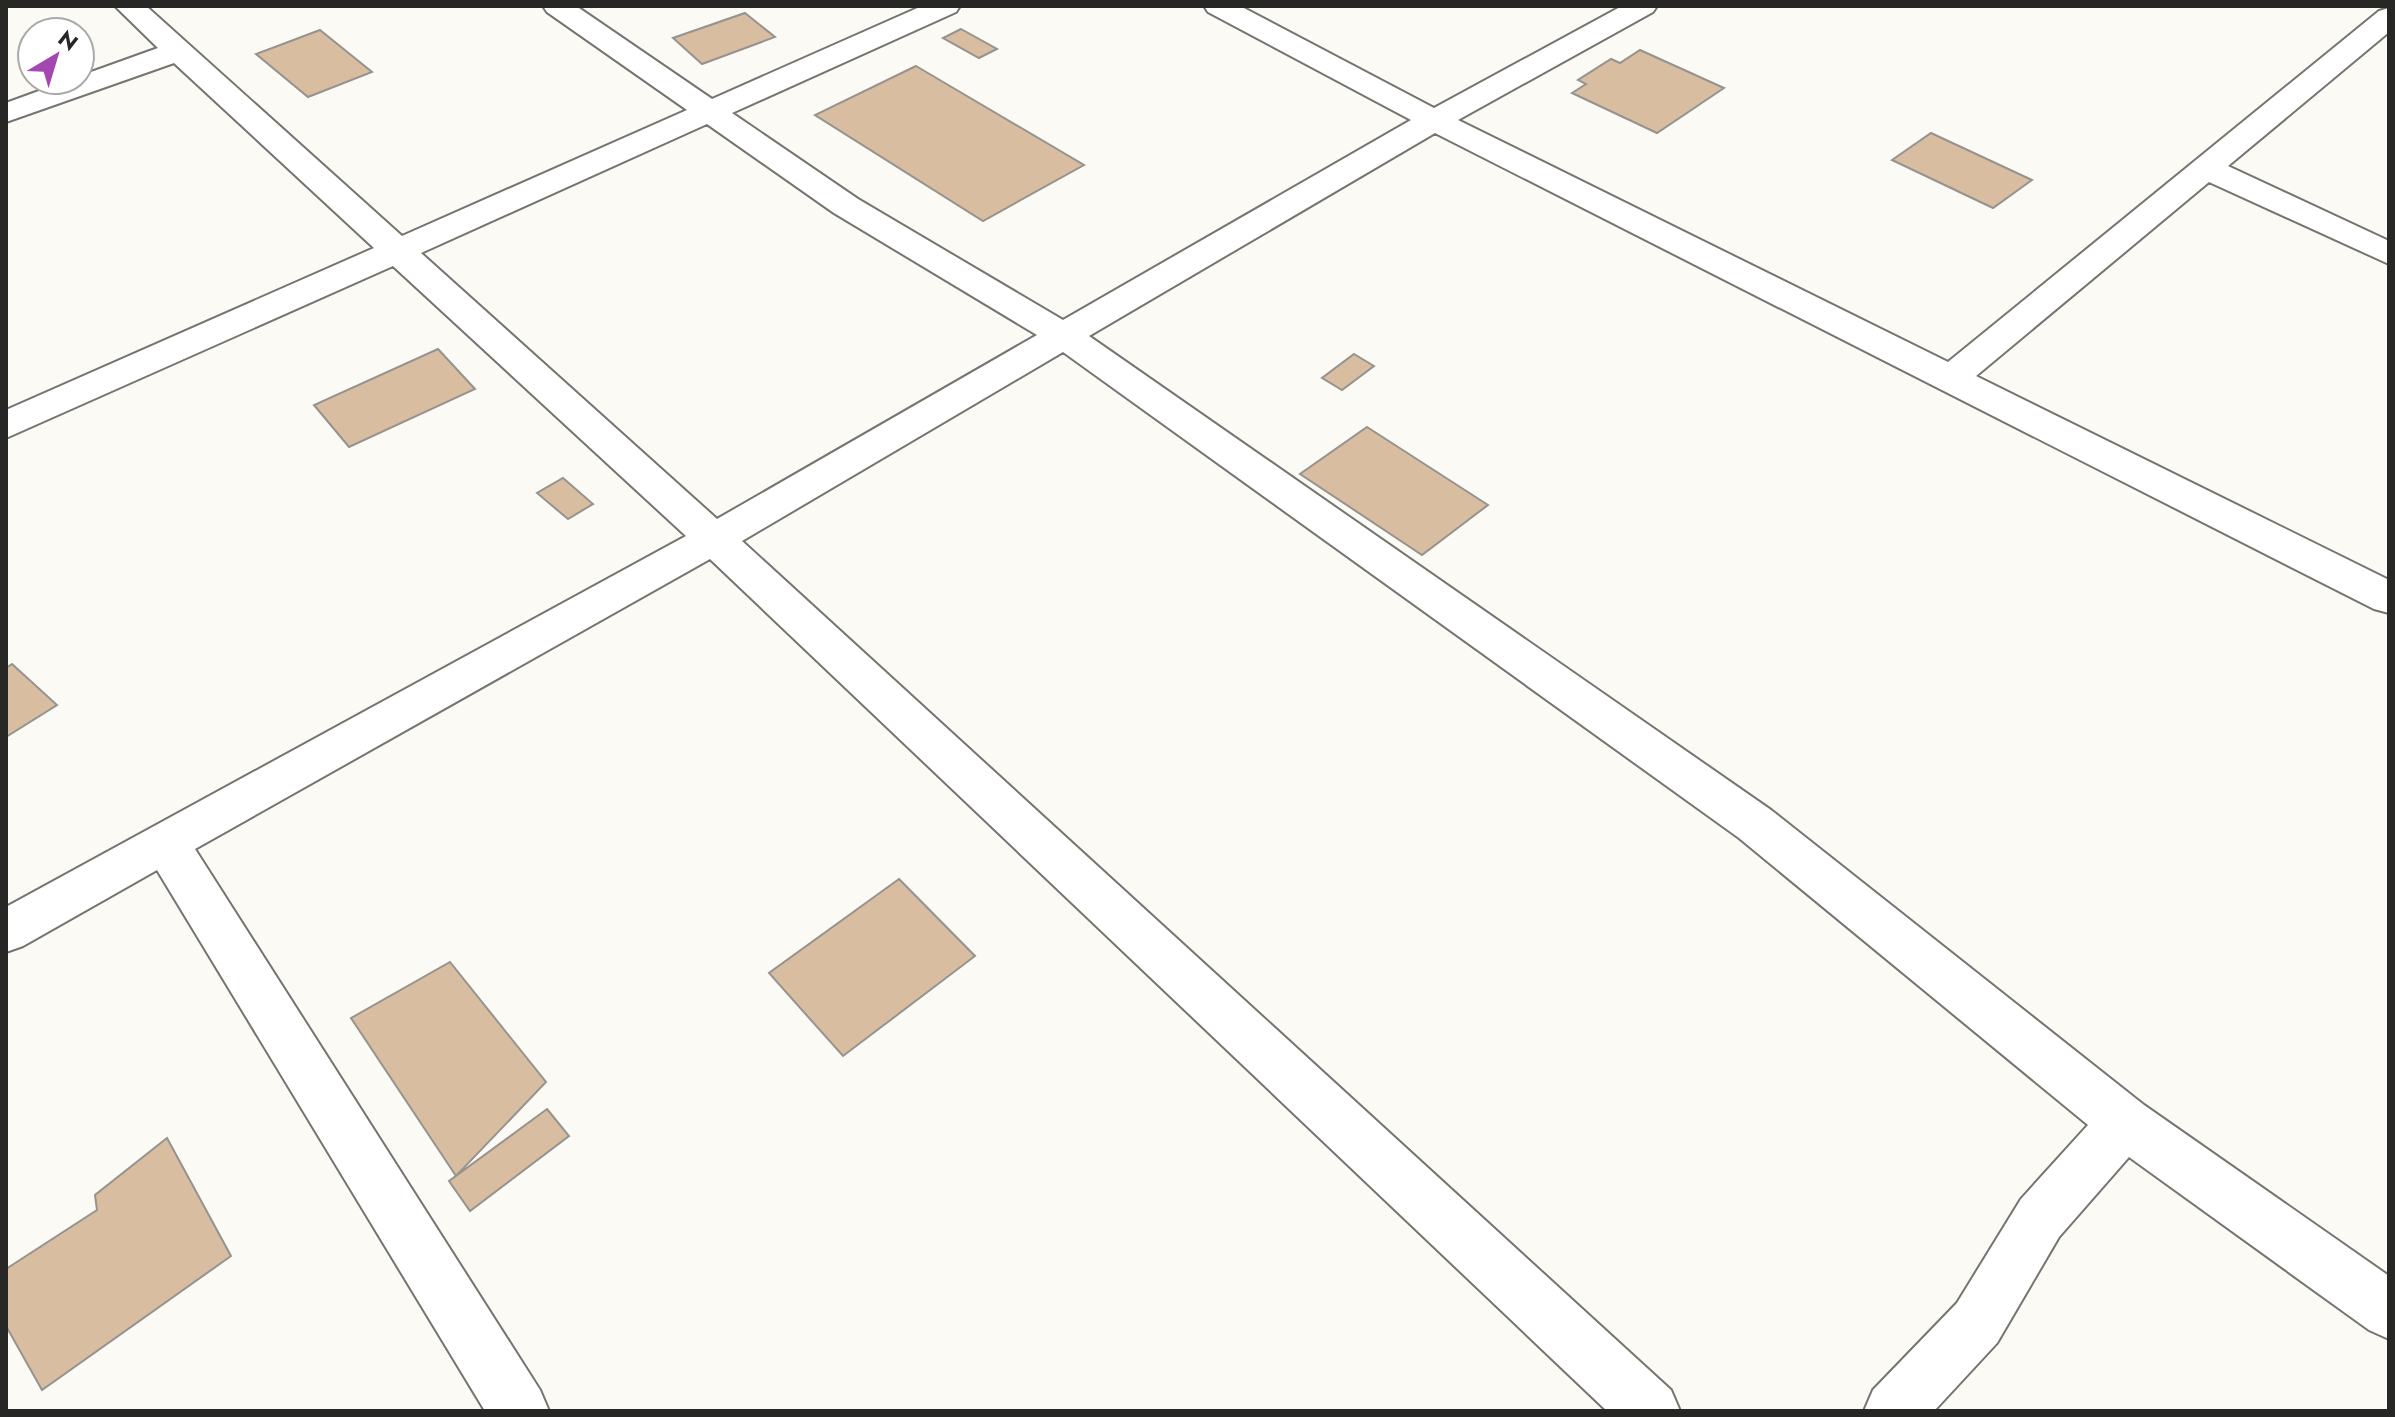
<svg xmlns="http://www.w3.org/2000/svg" width="2395" height="1417" font-family="Jost,sans-serif">
<style>
.building{fill:#d8bda1;stroke:#96938f;stroke-width:2}
.lines{fill:none;stroke-linecap:round;stroke-linejoin:round}
.street-casing{stroke:#75746f;stroke-width:4}
.street{fill:#fff;fill-rule:evenodd}
</style>
<rect width="100%" height="100%" fill="#fbfaf5"/>
<!-- building -->
<path class="building" d="M745,13L775,37L702,64L673,38Z
M961,29L997,49L979,58L943,38Z
M320,30L372,72L308,97L256,54Z
M1640,50L1724,88L1657,133L1572,93L1586,84L1578,80L1611,59L1620,63Z
M916,66L1084,165L983,221L815,115Z
M1931,133L2032,180L1993,208L1892,160Z
M438,349L475,389L349,447L314,405Z
M1354,354L1374,366L1342,390L1322,378Z
M1367,427L1488,505L1422,555L1300,474Z
M563,478L593,504L568,519L537,493Z
M12,664L57,705L6,737V668Z
M899,879L975,956L843,1056L769,973Z
M450,962L546,1082L456,1176L351,1018Z
M547,1109L569,1136L470,1211L449,1181Z
M167,1138L231,1256L42,1390L6,1326V1269L97,1210L95,1195Z"/>
<g class="lines">
<defs>
<path id="street" d="M115,6H146L402,236L687,110L547,12L543,6H576L712,99L922,6H960L956,12L732,113L858,199L1063,320L1411,120L1208,12L1204,6H1240L1434,108L1622,6H1657L1653,12L1458,120L1948,362L2379,11L2389,8V32L2228,166L2389,241V264L2209,182L1976,376L2389,580V613L2374,609L1435,133L1089,336L1771,810L2144,1105L2389,1276V1339L2369,1330L2129,1157L2059,1237L1997,1343L1934,1411H1864L1873,1390L1957,1303L2021,1199L2088,1125L1739,838L1063,352L742,541L1671,1390L1680,1411H1607L710,559L195,849L540,1390L549,1411H485L157,870L23,946L6,952V907L686,536L393,266L6,438V410L374,248L174,63L6,122V103L69,80H80V76L158,48ZM707,124L834,213L1037,335L717,519L421,253Z"/>
</defs>
<!-- street casing -->
<use href="#street" class="street-casing"/>
<!-- street -->
<use href="#street" class="street"/>
</g>
<!-- border -->
<rect width="2395" height="1417" fill="none" stroke="#272725" stroke-width="16"/>
<!-- north arrow -->
<g transform="translate(56 56) rotate(38)"><circle r="38" fill="#ffffff" stroke="#a9a9a8" stroke-width="2"/>
<path d="M0-6L14 30L0 20L-14 30Z" fill="#a447b0"/>
<text y="-12" font-size="22" font-weight="bold" text-anchor="middle" fill="#272725">N</text>
</g>
</svg>
